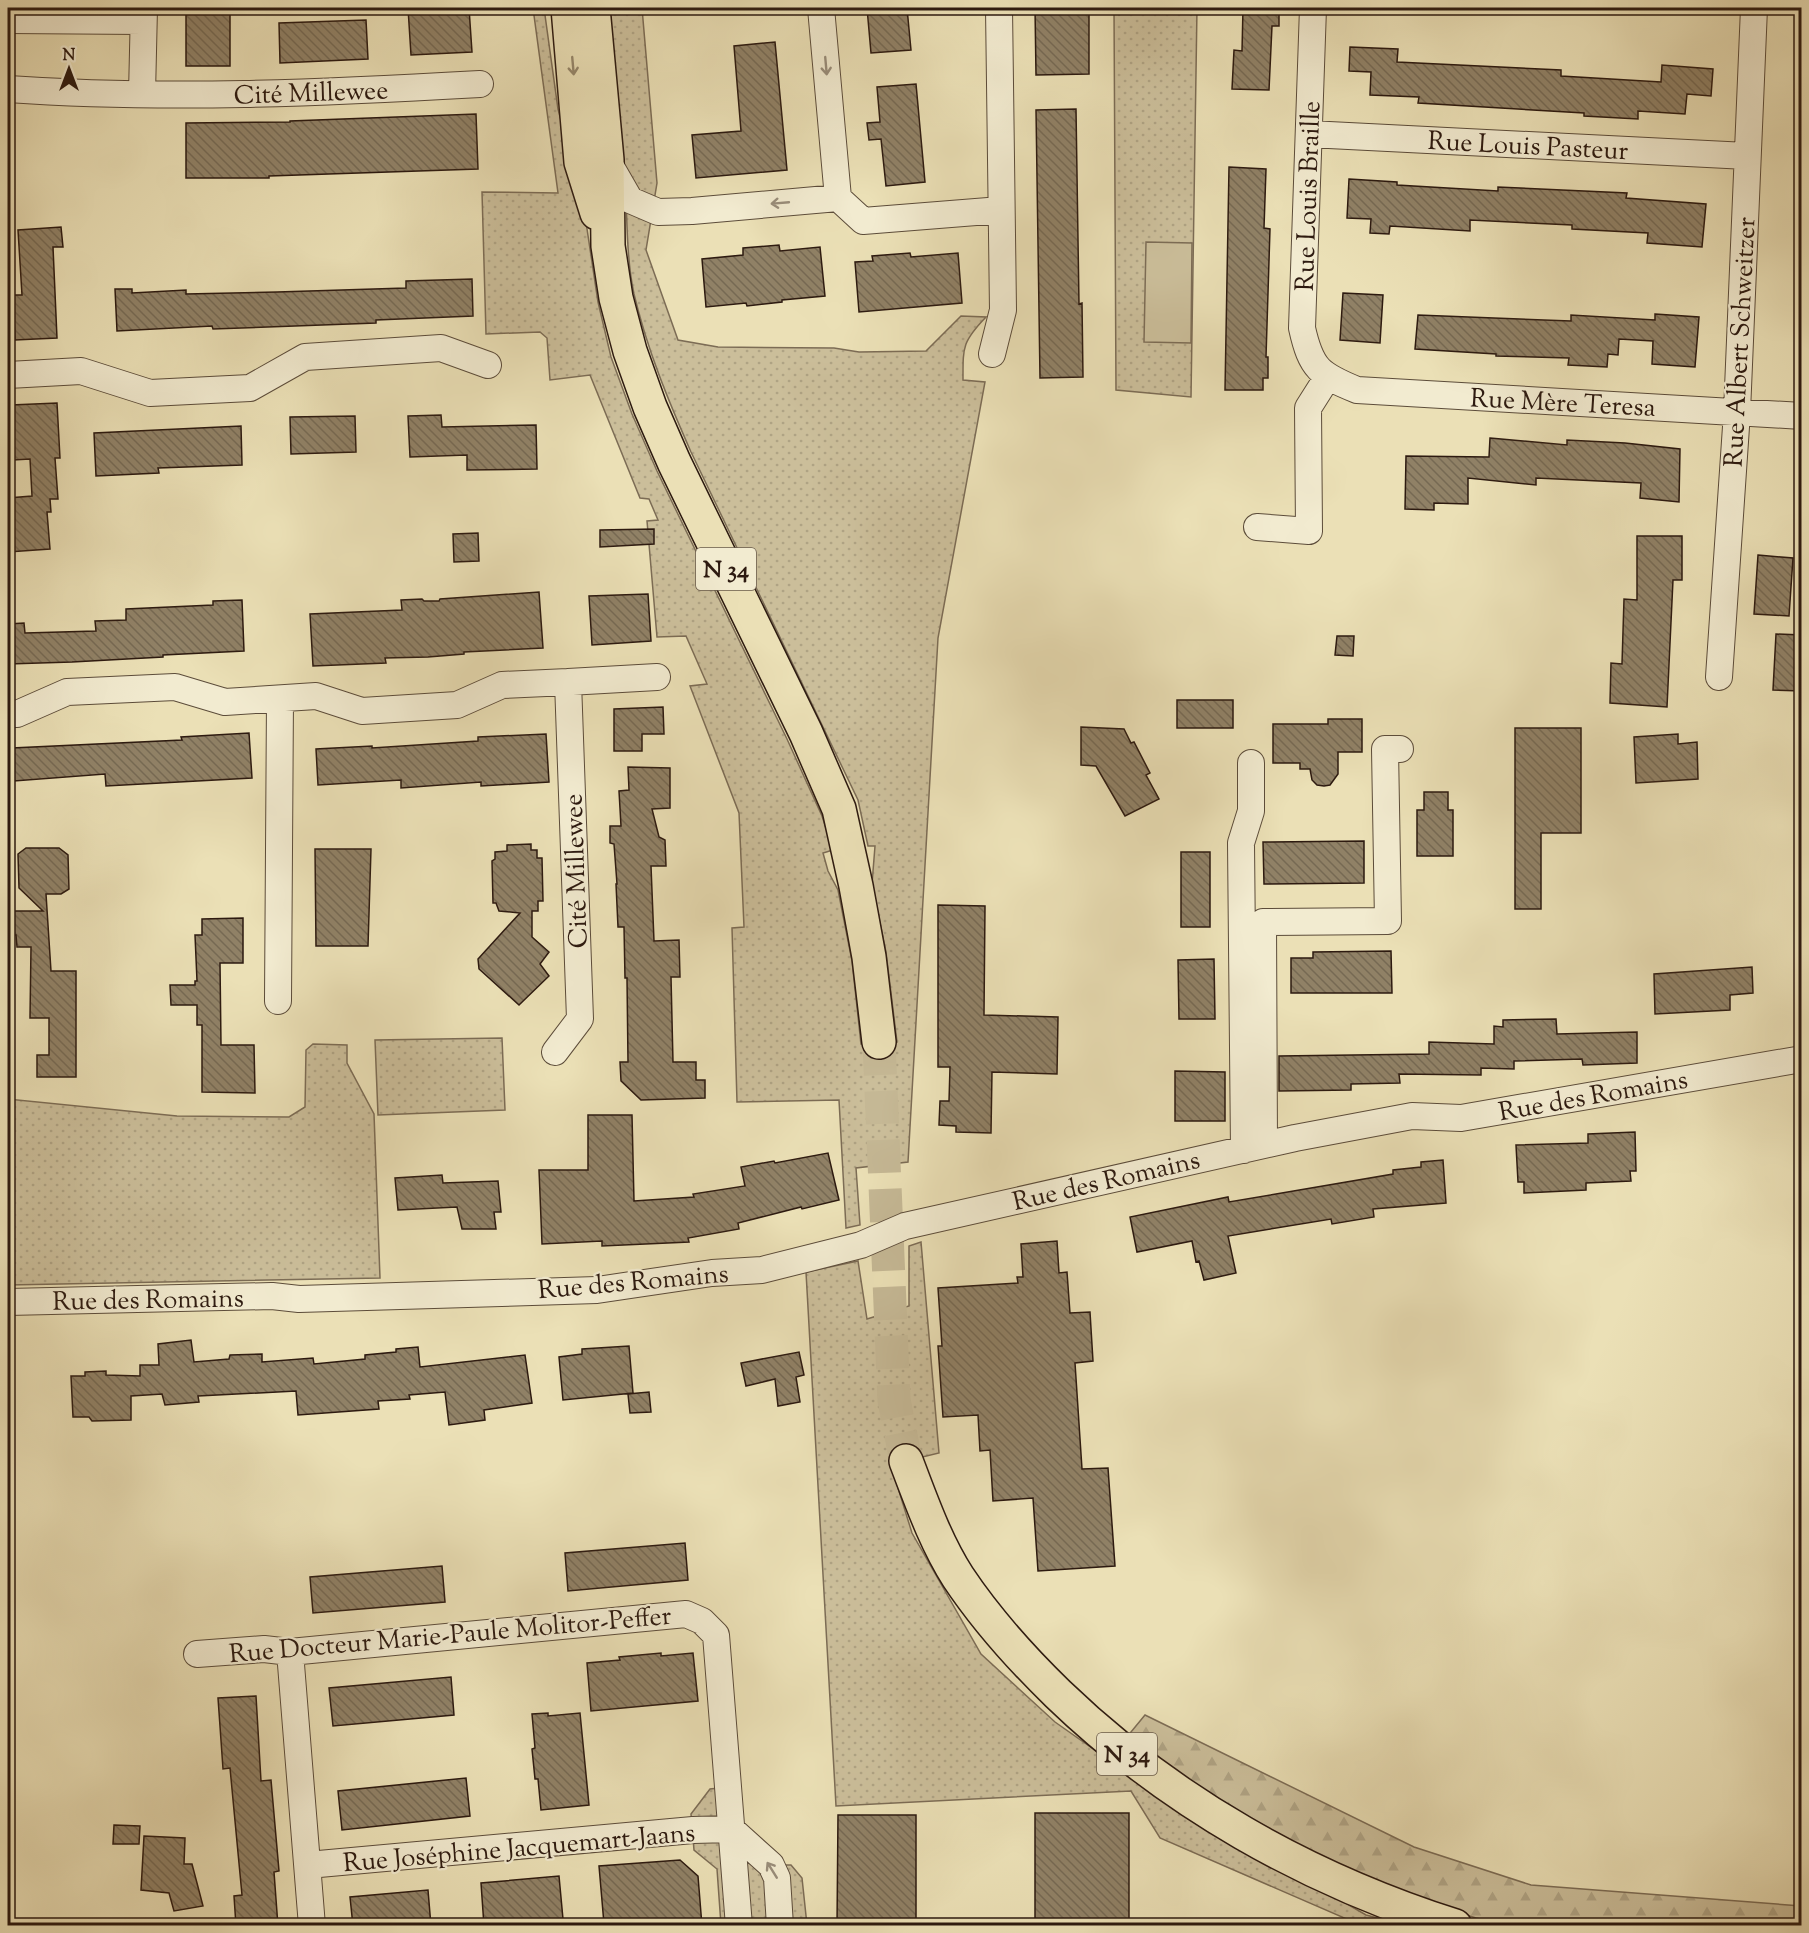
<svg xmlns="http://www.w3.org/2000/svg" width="1809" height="1933" font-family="'Sorts Mill Goudy',serif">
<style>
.grass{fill:url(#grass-dots);stroke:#7c6c55;stroke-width:1.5}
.forest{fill:url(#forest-firs);stroke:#7c6c55;stroke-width:1.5}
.garden{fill:#cbbe9a;stroke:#7c6c55;stroke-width:1.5}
.building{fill:url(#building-back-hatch);stroke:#2d1a10;stroke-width:1.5}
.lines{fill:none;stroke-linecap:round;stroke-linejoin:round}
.primary-tunnel{stroke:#c5b895;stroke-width:33;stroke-dasharray:33 16;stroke-linecap:butt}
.minor-casing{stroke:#5c4c3a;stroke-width:28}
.primary-casing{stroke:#2d1a10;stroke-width:36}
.minor{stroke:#f2ebd0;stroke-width:26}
.primary{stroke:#ebe0b6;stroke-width:33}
.oneway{stroke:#96876b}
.oneway2{stroke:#998d7a}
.labels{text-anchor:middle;stroke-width:4.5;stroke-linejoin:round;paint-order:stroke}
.shield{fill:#f2ebd0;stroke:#68594a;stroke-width:1.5}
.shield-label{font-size:24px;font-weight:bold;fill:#2d1a10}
.street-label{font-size:26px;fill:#2d1a10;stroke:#f2ebd0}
</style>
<defs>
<pattern id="grass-dots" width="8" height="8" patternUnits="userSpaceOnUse" patternTransform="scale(1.5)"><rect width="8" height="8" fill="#cbbe9a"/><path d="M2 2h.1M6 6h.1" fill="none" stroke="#afa384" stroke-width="1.8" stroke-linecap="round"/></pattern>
<pattern id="forest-firs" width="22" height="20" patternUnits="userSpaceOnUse" patternTransform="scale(1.5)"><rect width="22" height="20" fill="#cbbe9a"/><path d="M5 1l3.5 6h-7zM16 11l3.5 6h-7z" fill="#afa384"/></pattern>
<pattern id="building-back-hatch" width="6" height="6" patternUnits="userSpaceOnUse" patternTransform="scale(1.5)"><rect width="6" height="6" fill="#908166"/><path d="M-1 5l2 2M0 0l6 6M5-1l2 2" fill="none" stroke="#766953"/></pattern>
</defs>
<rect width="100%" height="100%" fill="#ebe0b6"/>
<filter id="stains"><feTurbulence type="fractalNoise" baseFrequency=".00333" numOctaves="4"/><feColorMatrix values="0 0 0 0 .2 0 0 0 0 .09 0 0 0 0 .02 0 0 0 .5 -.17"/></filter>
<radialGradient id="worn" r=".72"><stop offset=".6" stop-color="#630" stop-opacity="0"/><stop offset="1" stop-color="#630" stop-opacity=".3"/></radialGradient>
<!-- grass -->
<path class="grass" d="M533,8H544L558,109L584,209L598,302L611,357L632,414L657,471L787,739L822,816L833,850L823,853L828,871L838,890L852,961L861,1044L897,1042L886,952L872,884L875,846H868L858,800L691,452C668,400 647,349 634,294C625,251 628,209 624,166C620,113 614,60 608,8H642L657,183L646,250L678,340L718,347L834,348L859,352L926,351L961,316L986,317C962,342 963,347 963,380L985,382L938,638L908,1162L856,1168L860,1225L846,1228L839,1100L737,1102L732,928L744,927L739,813L690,686L707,684L686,636L657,637L647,521L658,520L649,499L640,498L590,375L550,380L547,338L540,332L486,334L482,192L558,193Z
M1114,8H1197L1191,397L1116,390Z
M502,1038L505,1110L378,1115L375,1040Z
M313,1044L347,1045V1063L374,1114L380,1278L8,1285V1099L177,1116L289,1117L305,1107L306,1050Z
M921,1242L939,1453L906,1461L894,1475L912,1533L981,1654L1055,1722L1156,1793L1366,1915L1405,1925H1357L1356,1923L1160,1838L1131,1791L836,1806L806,1272L858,1261L867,1319L909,1306V1246Z
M728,1787L731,1829L771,1865H791L802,1878L807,1925H721L717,1869L694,1850L691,1814L710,1789Z"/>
<!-- forest -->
<path class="forest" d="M1145,1715L1414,1847L1531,1885L1801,1906V1925L1508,1926L1476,1918L1411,1898L1254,1825L1126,1738Z"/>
<!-- garden -->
<path class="garden" d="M1146,242L1192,243L1191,343L1144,342Z"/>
<!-- building -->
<path class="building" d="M186,8H230V66H186Z
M408,8H469L472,52L411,55Z
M867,8H907L911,50L871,53Z
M1035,8H1089V74L1036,75Z
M1243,8H1279V26H1272L1269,90L1232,89L1234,50L1242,51Z
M366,20L368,59L280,63L279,23Z
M775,42L787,170L696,178L692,135L741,131L734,46Z
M1350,47L1398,49L1397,62L1561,70V76L1661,82L1662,65L1713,69L1711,96L1687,94L1685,114L1638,111V119L1584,116V113L1418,103L1419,97L1370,95L1371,72L1349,71Z
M916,84L925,182L886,186L881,139L869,140L867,123L880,122L877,87Z
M1076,109L1079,304L1082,303L1083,377L1040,378L1036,110Z
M476,114L478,169L269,176V178H186V123L290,122V121Z
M1229,167L1266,169L1264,228L1270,229L1266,357H1268V378H1263V390H1225Z
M1349,179L1397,182V185L1498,191V187L1627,193L1626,198L1706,204L1702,247L1647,243L1648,233L1572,229V225L1470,220V231L1390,226L1389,234L1370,233L1371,219L1347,218Z
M61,227L63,247H53L57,338L15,340L13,295H22L18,230Z
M779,245L780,251L820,247L825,296L782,300V302L747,306L746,303L706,307L702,259L743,255V248Z
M910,253L911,257L958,253L962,303L859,312L855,262L873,261L872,256Z
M472,279L473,316L376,320V323L213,329L212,326L117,331L115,289H132V293L186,290V294L277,292L406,288V281Z
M1343,293L1383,295L1380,343L1340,340Z
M1655,314L1699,317L1695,367L1652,364L1653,341L1619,339L1618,355L1608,354L1607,367L1568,365L1569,358L1496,356V354L1415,349L1418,315L1571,321V315L1655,320Z
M57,403L60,458H55L58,499H50L51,512H47L50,549L8,552V498L32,496L30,459L13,460L11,405Z
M441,415L442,427L536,425L537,469L467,470V455L410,457L408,416Z
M355,416L356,452L291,454L290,417Z
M241,426L242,465L158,468L159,473L96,476L94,433Z
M1490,438L1567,445V440L1625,443L1680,449L1679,502L1640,498L1641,483L1536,478V485L1468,478V504L1434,503V510L1405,509L1406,456L1489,457Z
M654,529V544L600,547V530Z
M478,533L479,561L454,562L453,534Z
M1637,536H1682V580H1673L1667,707L1610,703L1611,663L1622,664L1624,599L1637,600Z
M1758,555L1793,558L1789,616L1754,614Z
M539,592L543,648L464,652V654L428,657L385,658L386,663L313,666L310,614L402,610L401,600L422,599L424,601H439L440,599Z
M648,594L651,641L592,645L589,596Z
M242,600L244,651L163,655V657L72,662L8,664V624L24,623L25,633L96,631L95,621L126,620V609L213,605V601Z
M1776,634L1802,635V691L1773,690Z
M1337,636H1354L1353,656L1335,655Z
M1177,700H1233V728H1177Z
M663,707L664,734H642V751H614V709Z
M1328,719H1362V752H1338V774L1330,785L1324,786L1317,785L1312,780L1310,769H1300V763H1273V724H1328Z
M1081,727L1124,729L1131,743L1134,742L1150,773L1146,775L1159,799L1125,816L1096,766L1081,765Z
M1515,728H1581V833H1541V909H1515Z
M249,733L252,778L106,786L105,774L14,781L12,748L182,740L181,737Z
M546,734L549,782L481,786V782L401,788V780L318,785L316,749L372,746V748L478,741V737Z
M1678,734V744L1697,742L1698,779L1636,783L1634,737Z
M628,767L670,768V808L652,809L659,837L665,840L666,866H651L654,941L679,940L680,977H671L673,1062H696V1080H705V1098L641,1100L621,1081L620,1062H628L627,978H625L624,927H618L616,884H617L614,844L610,843V826H621L619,791L629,790Z
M1424,792H1448V810H1453V856H1417V810H1424Z
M1364,841V883L1264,884L1263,842Z
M531,844V850H537V858H542L543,901H538V911H532V937L549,952L540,964L549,976L519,1005L479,969L478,959L520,913L499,911L496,903H493L492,861L495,859V852L507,851V845Z
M26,848H59L68,855L69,889L61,894H46L51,971H76V1077H37V1055H49V1018H30L31,947H17L16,935H8V911H43L19,888L18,854Z
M315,849H371L368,946H316Z
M1181,852H1210V927H1181Z
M938,905L985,906L984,1015L1058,1017L1057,1074L992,1072L991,1133L956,1132V1126L939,1125L940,1101H949L950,1067H938Z
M243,918V963H220L221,1045H254L255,1093L202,1092V1025H197V1005H171L170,985H195V981H197L195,935H202V919Z
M1391,951L1392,993H1291V958H1313V952Z
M1214,959L1215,1019H1179L1178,960Z
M1752,967L1753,993L1730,995V1010L1655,1014L1654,974Z
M1556,1019L1557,1034L1637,1032V1063L1583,1065L1582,1059L1514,1061V1069L1481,1068V1075L1399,1074L1400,1083L1351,1084V1090L1279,1091V1056L1429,1054V1042L1494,1044V1026L1503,1027V1020Z
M1175,1071L1225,1072V1121H1175Z
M588,1115H632L634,1201L694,1197L693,1194L745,1186L741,1167L774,1161L775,1163L828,1153L839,1200L802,1209L801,1207L738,1223L739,1229L688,1238L689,1242L602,1246V1241L542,1244L539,1170H588Z
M1635,1132L1636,1171H1630L1631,1181L1586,1183V1190L1524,1193V1182H1518L1516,1145L1588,1143V1134Z
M1443,1160L1446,1203L1373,1209L1374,1217L1332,1224L1331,1219L1228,1236L1236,1273L1204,1280L1199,1261L1196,1262L1192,1241L1137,1252L1130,1217L1228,1197L1229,1202L1393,1174V1170L1421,1167V1162Z
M442,1175L443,1183L498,1181L501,1212H494L496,1229H462L457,1207L398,1210L395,1178Z
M1057,1241L1059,1273L1067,1272L1070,1313L1090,1312L1093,1361L1075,1363L1082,1469L1108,1468L1115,1566L1038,1571L1033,1498L993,1501L990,1450L980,1451L978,1415L943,1417L938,1346H942L938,1288L1018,1283L1017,1277H1023L1021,1244Z
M191,1340L194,1362L229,1359L230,1355L262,1354V1362L313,1358L314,1364L365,1359V1355L396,1352V1349L418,1347L420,1367L525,1355L532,1403L484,1410L485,1420L449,1425L445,1392L409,1395L410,1399L378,1401L379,1409L298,1415L296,1391L198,1396L199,1402L165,1405L162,1394L131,1396V1420L92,1421L89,1417H73L71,1376H85V1372L106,1371V1375L140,1376V1365H159L158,1344Z
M629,1346L633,1393L563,1400L559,1357L582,1354V1349Z
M799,1352L804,1375L796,1377L800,1402L778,1406L775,1379L746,1386L741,1363Z
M649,1392L651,1412L630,1413L628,1394Z
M685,1543L688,1580L568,1591L565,1553Z
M442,1566L445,1602L313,1613L310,1577Z
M661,1653V1656L693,1653L698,1701L591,1711L587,1663L620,1660L619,1657Z
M451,1677L454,1715L333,1726L329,1688Z
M256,1696L261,1781L271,1780L279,1871L274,1872L278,1926H236L234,1896L242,1895L230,1768L223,1769L218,1698Z
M548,1713V1716L580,1713L589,1805L541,1810L538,1779H535L532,1749L535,1748L532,1714Z
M466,1778L470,1816L342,1830L338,1791Z
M1035,1813H1129V1926H1035Z
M838,1815H916V1926H837Z
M114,1825L140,1826L139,1844H113Z
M144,1836L185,1838L184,1864H192L203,1906L174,1911L169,1893L141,1890Z
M680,1860L698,1876L702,1926H645L644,1921L604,1924L599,1866Z
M559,1876L563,1919L484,1926L481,1883Z
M428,1890L431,1926H353L350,1897Z"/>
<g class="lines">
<!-- primary-tunnel -->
<path class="primary-tunnel" d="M879,1042L894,1400L906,1461"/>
<defs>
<path id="minor" d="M821,8L838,198L863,221L1001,210
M1313,8L1302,328C1311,369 1320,375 1357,390L1802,416
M8,20L143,21
M8,89C165,100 323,93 480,84
M142,94L144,8
M1309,134L1747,156
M607,160L630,200L658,212L692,211L838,198
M992,354L1003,310L999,8
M8,375L81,371L150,393L250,388L305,357L441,348L488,365
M1257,527L1309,531L1308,408L1327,378
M1719,677L1737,412L1754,8
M568,682L657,677
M8,714H17L67,692L175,687L225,702L316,696L362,711L457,705L502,685L568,682L580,1019L555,1052
M278,1001L280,699
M1264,1145L1263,922L1388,921L1385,749H1400
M1244,1150L1241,843L1251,811V763
M8,1302L272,1296L299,1299L597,1290L712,1273L762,1270L861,1245L905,1226L1295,1138L1412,1116L1461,1118L1802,1059
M290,1652L312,1926
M197,1654L264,1649L290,1652L686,1614L702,1621L716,1635L739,1926
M731,1829L771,1865L777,1878L780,1926
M308,1865L693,1830L731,1829"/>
<path id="primary" d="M568,8L581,162L597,213
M593,8L607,160L608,246L616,298L630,351L650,407L674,462L806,733L839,809L856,886L869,957L879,1042
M906,1461C921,1500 935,1541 958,1577C986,1619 1021,1658 1058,1694C1170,1802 1307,1879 1455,1926"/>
</defs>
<!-- minor casing -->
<use href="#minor" class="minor-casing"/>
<!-- primary casing -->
<use href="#primary" class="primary-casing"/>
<!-- minor -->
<use href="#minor" class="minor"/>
<!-- primary -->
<use href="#primary" class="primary"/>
</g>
<!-- one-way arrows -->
<defs><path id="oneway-shaft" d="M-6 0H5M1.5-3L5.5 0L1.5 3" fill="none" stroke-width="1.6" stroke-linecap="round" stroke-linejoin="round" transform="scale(1.5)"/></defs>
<use class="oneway" href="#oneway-shaft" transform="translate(573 66) rotate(85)"/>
<g class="oneway2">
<use href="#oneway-shaft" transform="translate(826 66) rotate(85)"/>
<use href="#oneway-shaft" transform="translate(780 203) rotate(175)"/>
<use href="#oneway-shaft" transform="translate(772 1870) rotate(-122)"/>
</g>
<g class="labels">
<!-- shield labels -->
<g class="shield">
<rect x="696" y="548" width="60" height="42" rx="4.5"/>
<rect x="1097" y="1733" width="60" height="42" rx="4.5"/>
</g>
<g class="shield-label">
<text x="726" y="577">N 34</text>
<text x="1127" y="1762">N 34</text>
</g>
<!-- street labels -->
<g class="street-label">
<text transform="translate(311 92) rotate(-2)" y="9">Cité Millewee</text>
<text transform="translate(1528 145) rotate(3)" y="9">Rue Louis Pasteur</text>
<text transform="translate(1307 196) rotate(-88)" y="9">Rue Louis Braille</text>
<text transform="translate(1739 342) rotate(-87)" y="9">Rue Albert Schweitzer</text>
<text transform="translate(1563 402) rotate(3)" y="9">Rue Mère Teresa</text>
<text transform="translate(575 871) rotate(-92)" y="9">Cité Millewee</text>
<text transform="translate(1593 1095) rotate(-10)" y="9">Rue des Romains</text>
<text transform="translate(1106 1180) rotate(-13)" y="9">Rue des Romains</text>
<text transform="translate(633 1281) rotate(-5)" y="9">Rue des Romains</text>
<text transform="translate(148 1299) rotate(-1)" y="9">Rue des Romains</text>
<text transform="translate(450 1634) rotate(-5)" y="9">Rue Docteur Marie-Paule Molitor-Peffer</text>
<text transform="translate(519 1847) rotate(-5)" y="9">Rue Joséphine Jacquemart-Jaans</text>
</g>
</g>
<!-- margin -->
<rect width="1809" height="1933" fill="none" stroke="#ebe0b6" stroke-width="30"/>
<rect x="9" y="9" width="1791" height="1915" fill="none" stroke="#2d1a10" stroke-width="3"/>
<rect x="15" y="15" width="1779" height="1903" fill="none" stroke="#2d1a10" stroke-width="1.5"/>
<!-- north arrow -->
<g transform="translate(69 69)" stroke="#f2ebd0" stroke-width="4.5" paint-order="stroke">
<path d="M0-4.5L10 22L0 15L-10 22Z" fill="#2d1a10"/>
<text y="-9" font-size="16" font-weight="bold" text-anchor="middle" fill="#2d1a10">N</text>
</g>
<rect width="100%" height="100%" filter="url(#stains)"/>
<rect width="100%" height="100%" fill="url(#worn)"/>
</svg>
